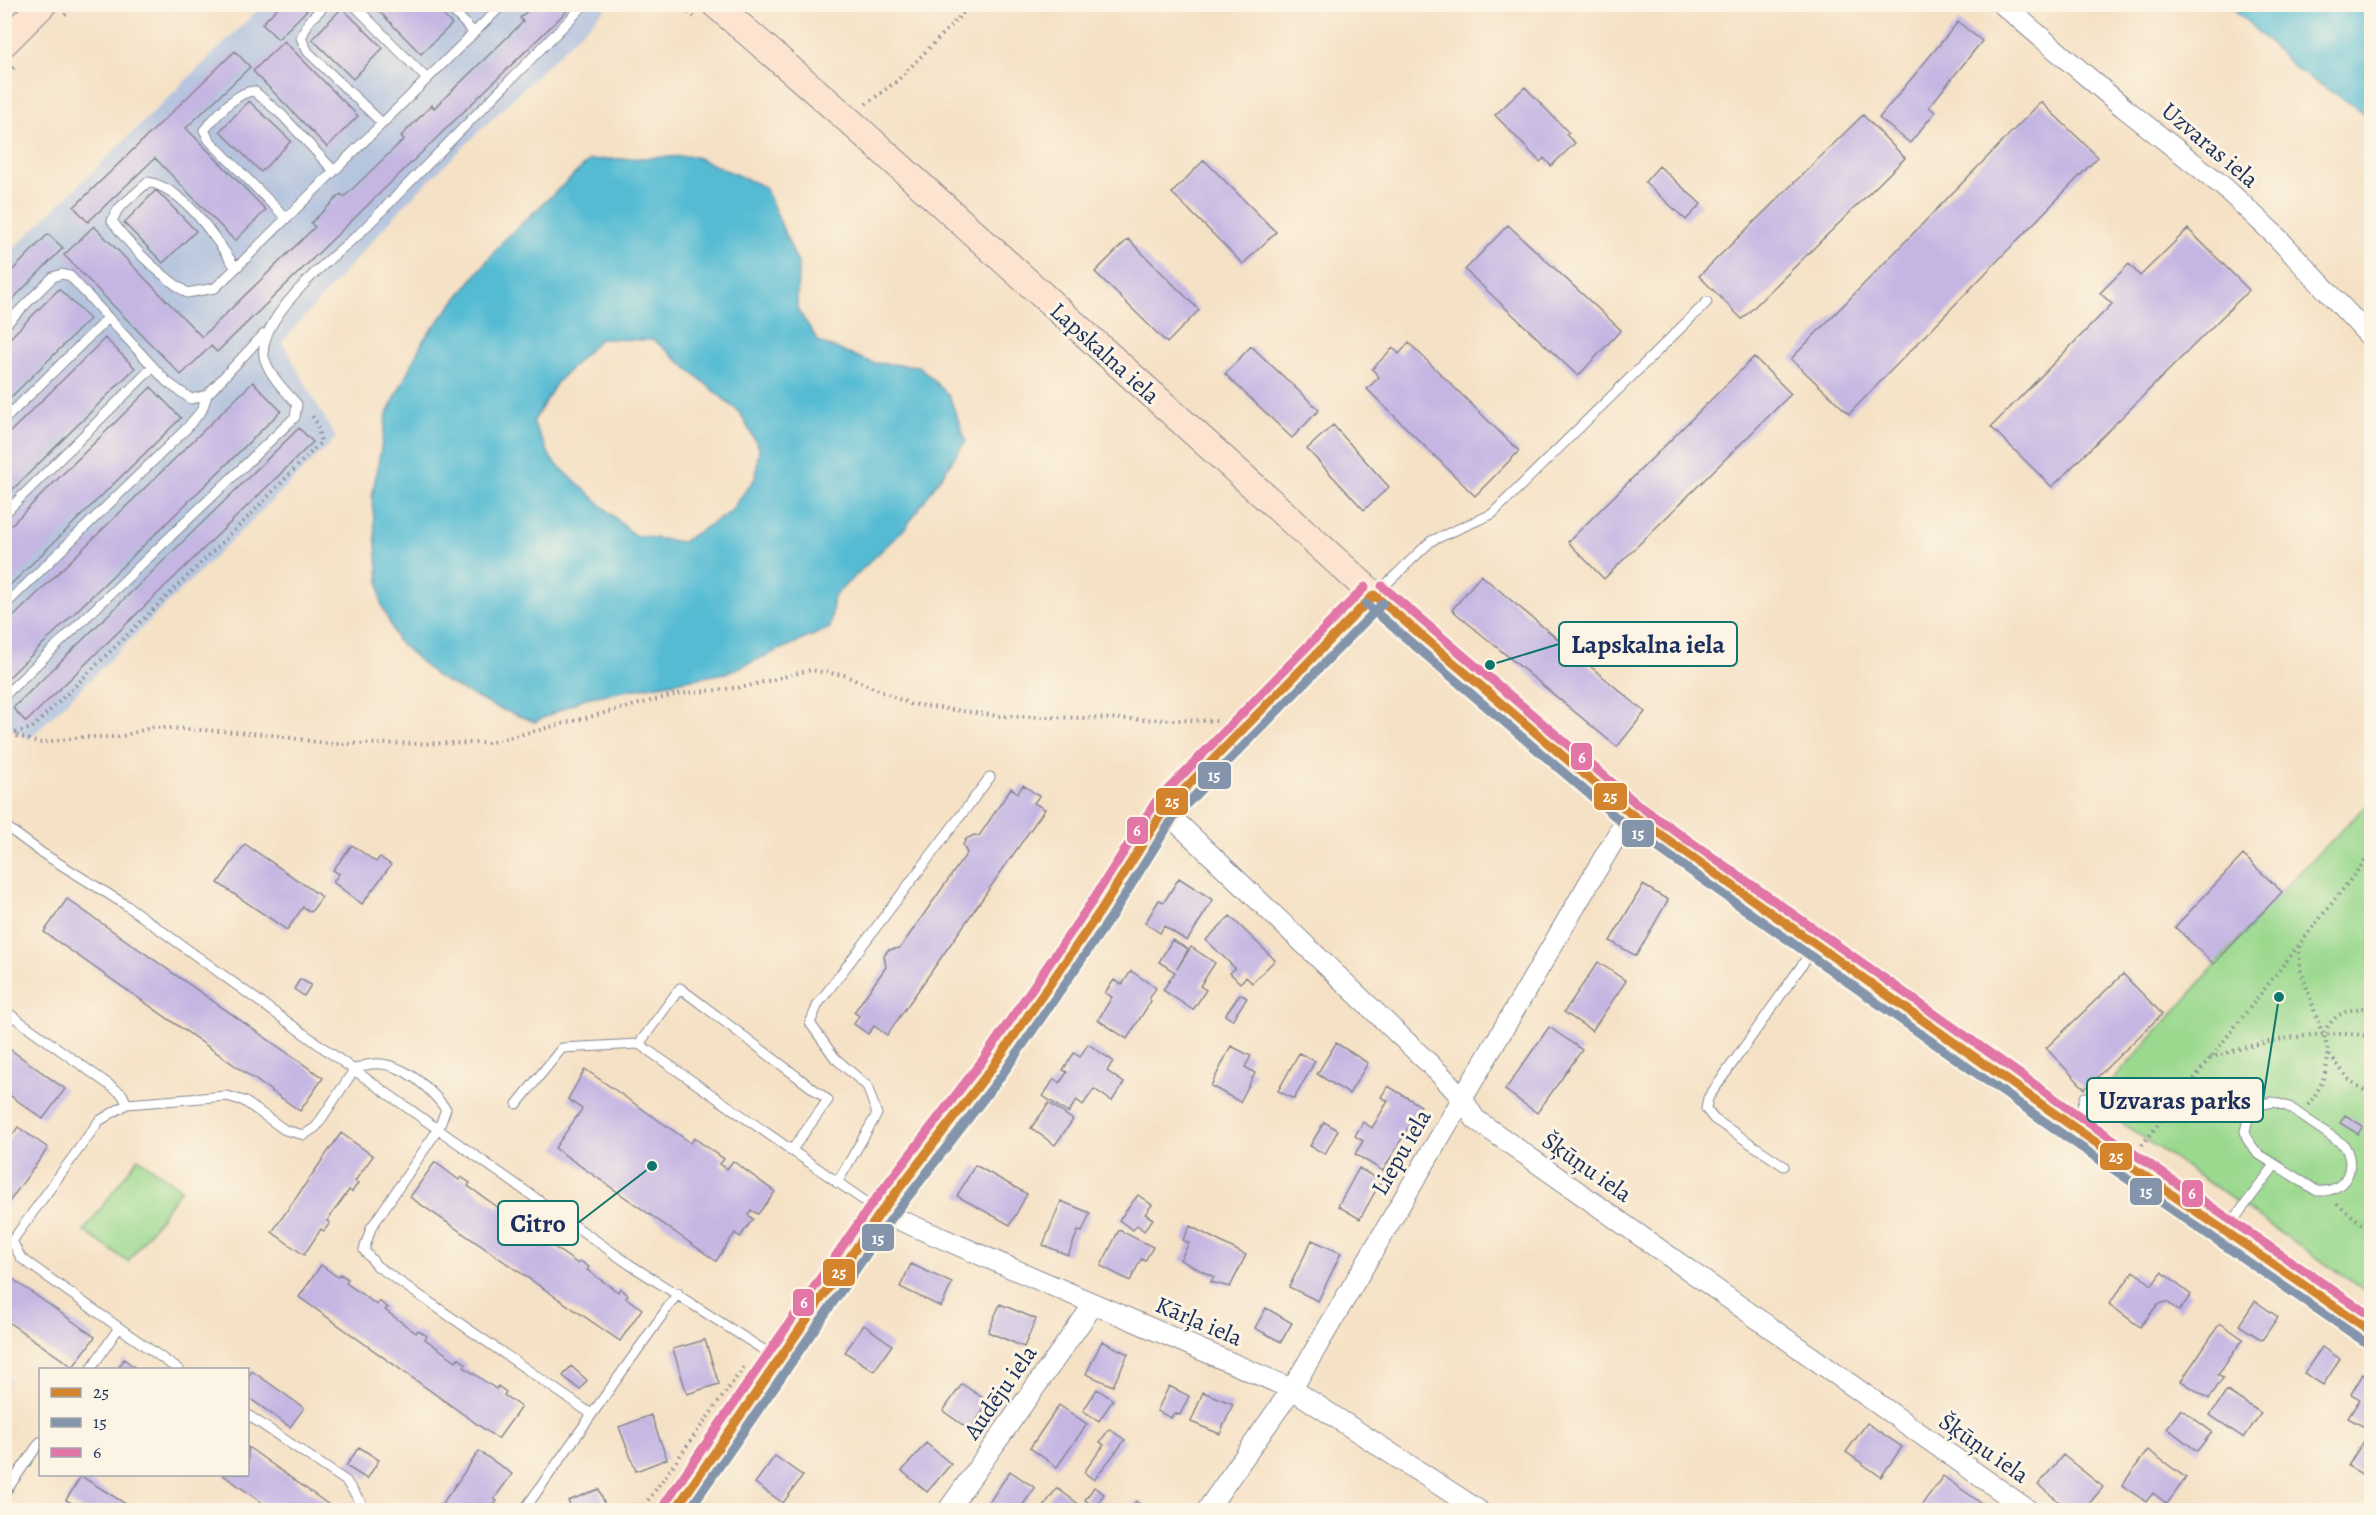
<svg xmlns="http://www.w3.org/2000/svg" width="2376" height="1515" font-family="Alegreya,serif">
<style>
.industrial{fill:#b6c5de}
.green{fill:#9bd98f;stroke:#5b8476;stroke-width:1.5}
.water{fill:#55bbd3;stroke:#387598;stroke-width:1.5;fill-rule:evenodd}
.building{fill:#c4b5e3}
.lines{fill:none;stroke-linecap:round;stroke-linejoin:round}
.service-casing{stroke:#888892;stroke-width:11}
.minor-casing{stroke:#888892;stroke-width:22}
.tertiary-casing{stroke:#888892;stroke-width:26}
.secondary-casing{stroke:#888892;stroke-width:29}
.path{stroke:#888892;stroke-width:4;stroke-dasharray:1.5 4.5;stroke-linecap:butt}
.service{stroke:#fff;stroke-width:9}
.minor{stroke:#fff;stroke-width:20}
.tertiary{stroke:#fff;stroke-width:24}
.secondary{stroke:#fde4d0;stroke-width:27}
.bus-1-casing{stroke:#fcf5e5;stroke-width:14}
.bus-2-casing{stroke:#fcf5e5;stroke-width:14}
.bus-3-casing{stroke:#fcf5e5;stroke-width:14}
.bus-1{stroke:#d3842d;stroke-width:9}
.bus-2{stroke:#8495ab;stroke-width:9}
.bus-3{stroke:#e276a6;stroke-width:9}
.labels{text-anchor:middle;stroke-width:6;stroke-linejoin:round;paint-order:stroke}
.street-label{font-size:24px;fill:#1b2f5e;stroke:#fcf5e5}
.leader{fill:none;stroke:#0f766e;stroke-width:2}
.callout-dot{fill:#0f766e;stroke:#fcf5e5;stroke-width:2}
.callout{fill:#fcf5e5;stroke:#0f766e;stroke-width:2}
.callout-label{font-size:26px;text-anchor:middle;font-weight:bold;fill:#1b2f5e}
.line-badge{stroke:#fcf5e5;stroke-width:2}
.badge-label{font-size:16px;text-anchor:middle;font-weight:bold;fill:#fff}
</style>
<rect width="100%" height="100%" fill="#fcf5e5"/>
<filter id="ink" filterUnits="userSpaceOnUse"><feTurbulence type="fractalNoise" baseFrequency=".0167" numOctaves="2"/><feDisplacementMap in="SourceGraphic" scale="12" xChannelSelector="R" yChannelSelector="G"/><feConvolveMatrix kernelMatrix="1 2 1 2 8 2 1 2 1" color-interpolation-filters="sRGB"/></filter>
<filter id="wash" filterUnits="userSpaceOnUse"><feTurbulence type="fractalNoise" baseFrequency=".008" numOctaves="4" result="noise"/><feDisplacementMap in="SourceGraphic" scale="24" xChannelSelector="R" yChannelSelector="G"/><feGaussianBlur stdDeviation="1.35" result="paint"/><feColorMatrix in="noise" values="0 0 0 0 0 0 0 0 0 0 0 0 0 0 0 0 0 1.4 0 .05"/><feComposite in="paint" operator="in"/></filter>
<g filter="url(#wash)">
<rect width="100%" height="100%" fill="#f5e1c5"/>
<!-- industrial -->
<path class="industrial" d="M263,5H603L606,8L407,202L282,342L336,438L29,739L5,724V257Z"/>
<!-- green -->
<path class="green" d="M2371,801V1295L2093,1103L2285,887Z
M138,1158L181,1189L128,1262L84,1231Z"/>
<!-- water -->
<path class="water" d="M2230,5H2371V117L2297,70Z
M693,156L765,187L798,264L797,309L819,342L873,363L919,366L949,396L966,441L906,527L834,596L830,628L726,673L585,698L535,722L493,706L437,677L397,640L381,603L372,498L387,414L424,339L504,240L590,160ZM600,339L654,340L740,413L759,448L756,477L729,513L682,542L634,535L552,460L533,422L557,382Z"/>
<g id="blocks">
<!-- building -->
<path class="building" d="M281,4H313L278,39L262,24Z
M372,4H432L452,24L421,54Z
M534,4H574L217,352L211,346L181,375L64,255L94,226L202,337L315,227L311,223L341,194L344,197L404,139L401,136L432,105L434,108L523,22L520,18Z
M342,8L383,48L353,79L312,39Z
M1958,22L1982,41L1929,107L1935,112L1910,143L1879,118Z
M284,41L358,116L327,147L253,71Z
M235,51L250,67L186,128L266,210L235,241L155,158L88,222L74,207Z
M1525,87L1569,133L1566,135L1575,143L1551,166L1544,158L1540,162L1495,115Z
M249,101L291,141L261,172L220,131Z
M2041,102L2098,157L1849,414L1791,359Z
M1863,115L1905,158L1742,319L1699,276Z
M1204,160L1276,232L1243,264L1172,193Z
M1659,166L1701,204L1686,220L1645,182Z
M156,190L196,231L163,263L124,223Z
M1508,225L1621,330L1578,376L1465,270Z
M2188,229L2249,290L2052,487L1991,427L2112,304L2100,293L2129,264L2140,276Z
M48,234L63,248L4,308V279Z
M1128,239L1199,310L1167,343L1095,272Z
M59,289L90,319L4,404V344Z
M105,338L135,368L4,498V438Z
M1409,343L1519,451L1475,496L1367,389L1379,377L1372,369L1393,348L1399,354Z
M1251,346L1319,410L1292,438L1225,374Z
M1754,357L1791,394L1604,579L1568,542Z
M253,382L281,411L4,682V626Z
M151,387L181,418L4,591V532Z
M1333,425L1389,487L1364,510L1307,449Z
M299,428L313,442L26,722L13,708Z
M1481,575L1645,712L1617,747L1452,610Z
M1023,785L1039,796L1034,803L1045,809L887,1035L874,1026L868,1034L854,1024L859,1016L854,1012L886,967L884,956L888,950L900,948L967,853L963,845L966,839L974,835L979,836L1011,788L1018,793Z
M245,844L322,897L311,912L303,907L287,930L218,883Z
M352,845L376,862L380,857L391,865L362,904L333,882L339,874L333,870Z
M2243,855L2282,892L2214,964L2175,927Z
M1179,878L1213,900L1187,941L1164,926L1160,933L1145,923L1159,900L1164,902Z
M1643,885L1668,900L1636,956L1610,941Z
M67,899L323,1078L300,1111L44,932Z
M1230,916L1275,960L1252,983L1246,977L1240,983L1230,973L1235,968L1206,940Z
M1172,940L1188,949L1177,969L1191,947L1215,963L1200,986L1206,990L1193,1010L1163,990L1175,972L1159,962Z
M1598,962L1626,981L1592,1031L1564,1012Z
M1131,971L1156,988L1149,999L1151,1001L1127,1039L1098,1020L1112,997L1105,993L1114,980L1122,985Z
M2123,974L2162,1014L2085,1089L2046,1048Z
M300,979L311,985L304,996L294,989Z
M1240,994L1247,998L1232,1020L1225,1015Z
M1549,1027L1582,1050L1537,1113L1505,1090Z
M1336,1043L1368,1063L1349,1094L1317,1074Z
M1088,1044L1113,1061L1107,1071L1124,1083L1112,1101L1094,1089L1083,1105L1077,1100L1068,1113L1043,1096L1054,1079L1060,1083L1067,1072L1063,1070L1074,1053L1080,1057Z
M4,1045L65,1089L43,1119L4,1091Z
M1231,1046L1251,1056L1245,1067L1255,1073L1240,1102L1211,1086Z
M1299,1053L1315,1061L1294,1099L1278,1091Z
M585,1069L691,1143L694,1138L724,1159L720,1164L727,1169L733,1161L775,1192L758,1214L751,1210L748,1215L753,1219L740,1237L735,1233L716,1261L555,1148L582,1109L568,1099Z
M1388,1086L1421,1106L1383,1171L1355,1154L1363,1141L1355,1136L1363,1122L1372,1128L1388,1101L1381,1097Z
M1049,1103L1073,1120L1055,1145L1031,1128Z
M2345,1115L2363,1126L2358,1134L2340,1123Z
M1324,1122L1338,1130L1325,1154L1310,1146Z
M18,1127L48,1148L4,1209V1146Z
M341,1133L373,1156L355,1181L358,1183L352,1192L349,1190L327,1221L330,1223L324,1231L321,1229L304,1255L272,1232Z
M435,1162L459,1180L461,1177L470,1183L468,1186L499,1208L501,1205L510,1211L507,1214L538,1236L541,1233L549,1238L547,1242L578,1264L580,1261L589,1267L587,1270L618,1292L620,1288L628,1295L626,1298L642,1309L620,1341L410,1197Z
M975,1165L1027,1194L1010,1225L957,1196Z
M1359,1168L1381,1181L1360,1219L1338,1206Z
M1138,1195L1152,1205L1145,1214L1153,1219L1144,1231L1137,1225L1133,1230L1119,1220Z
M1061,1201L1090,1213L1082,1232L1078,1231L1068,1255L1043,1245Z
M1190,1226L1246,1255L1230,1287L1211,1282L1214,1277L1180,1260L1189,1243L1183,1240Z
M1119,1230L1153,1247L1145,1261L1141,1259L1130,1281L1101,1266Z
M1312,1240L1341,1253L1318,1301L1289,1287Z
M911,1264L952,1283L941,1307L900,1287Z
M321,1265L338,1277L340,1274L348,1279L346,1283L377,1305L379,1301L388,1308L385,1310L416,1333L418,1330L427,1336L425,1339L456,1361L458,1358L466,1364L464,1367L496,1389L498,1386L506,1392L504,1395L521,1407L498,1439L299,1297Z
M2134,1271L2152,1285L2162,1272L2191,1295L2179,1311L2167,1302L2158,1304L2140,1327L2109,1304Z
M4,1273L95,1337L73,1367L4,1319Z
M2255,1301L2278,1317L2262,1340L2239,1325Z
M1000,1304L1036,1319L1024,1347L988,1332Z
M1266,1308L1292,1323L1281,1342L1255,1328Z
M2220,1323L2243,1339L2218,1375L2223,1378L2209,1399L2181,1381Z
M864,1325L892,1345L874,1371L845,1352Z
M705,1340L719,1384L687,1394L673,1349Z
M1102,1341L1128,1354L1113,1386L1086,1374Z
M2322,1347L2340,1359L2323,1385L2304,1373Z
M124,1359L138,1370H117Z
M571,1366L587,1380L580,1390L563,1376Z
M252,1371L304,1408L290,1427L248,1397V1378Z
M2363,1374L2372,1380V1466L2365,1476L2348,1466L2370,1430L2348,1418L2360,1399L2351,1394Z
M4,1377L10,1381L4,1390Z
M962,1384L989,1402L970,1430L943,1411Z
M1169,1386L1189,1396L1180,1415L1174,1413L1171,1418L1157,1411Z
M1097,1389L1113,1400L1099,1421L1083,1411Z
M2227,1391L2261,1413L2244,1438L2210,1415Z
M1203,1392L1233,1404L1220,1434L1191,1422Z
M1059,1405L1087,1424L1057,1467L1030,1448Z
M2181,1409L2212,1432L2197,1451L2167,1428Z
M651,1415L667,1459L636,1471L619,1427Z
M1867,1423L1902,1447L1881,1477L1846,1452Z
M1109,1429L1125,1440L1094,1480L1084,1472L1104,1445L1100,1442Z
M926,1443L951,1464L927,1492L902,1471Z
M248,1447L336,1510H272L222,1474H248Z
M359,1447L379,1460L367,1479L346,1466Z
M2148,1450L2186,1478L2167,1504L2153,1493L2146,1502L2122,1485Z
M479,1451L512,1474L494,1499L497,1501L491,1509L488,1507L486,1510H438Z
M2063,1455L2103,1487L2084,1510H2070L2038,1485Z
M775,1456L803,1476L783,1503L755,1483Z
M1010,1471L1035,1488L1019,1510H991L986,1507Z
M81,1476L129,1506L126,1510H83L66,1500Z
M1943,1476L1991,1510H1926L1920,1507Z
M1094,1487L1104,1494L1095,1507L1085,1500Z
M1057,1488L1077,1503L1072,1510H1041Z
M599,1489L607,1510H572L568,1501Z
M1136,1501L1148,1510H1129Z"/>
</g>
</g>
<g filter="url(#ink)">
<use href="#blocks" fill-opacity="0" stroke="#888892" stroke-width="1.5"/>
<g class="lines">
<defs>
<path id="service" d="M326,4L309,21L301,38L308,52L382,123
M353,4L427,79
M447,4L474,33
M286,218L209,140L204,130C217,116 235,92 254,91L282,115L334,171
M236,268C214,237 187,190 148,182L118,209L112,221C133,250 158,273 187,293L215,288L236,268L503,4
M4,326L53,277L62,274L70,276L167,382L191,399L207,395L264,334
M4,420L108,318
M4,514L153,367
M1376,594L1431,541L1492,514L1707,302
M4,606L186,429L202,410L207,395
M5,695L295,417L297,404C285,391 271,377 265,360C252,323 331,257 358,235L585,4
M4,825L42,853L126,905L354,1070C389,1050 425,1082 446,1109L439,1128L371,1228L364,1250L377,1266L590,1413
M4,1010L122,1094L127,1104
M639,1044L680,988L828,1100L791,1151
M2273,1102L2289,1107L2344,1145C2358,1168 2345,1193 2317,1191L2257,1153L2247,1139L2245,1131L2249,1115L2263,1104Z
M517,1104L562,1048L639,1044L879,1211
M2073,1125L2080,1114L2085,1097
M1784,1166L1714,1119L1706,1109L1708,1098L1814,948
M837,1183L877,1114L867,1086L835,1058L810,1023L818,1004L990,777
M2226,1230L2275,1165
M90,1370L118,1329
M179,1370L21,1258L12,1241L99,1121L127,1104L227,1096L244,1101L285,1130L304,1135L316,1127L354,1070L629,1264L778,1359
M248,1415L346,1481L366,1510
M4,1494L40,1442
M524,1510L678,1293"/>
<path id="minor" d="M2002,4L2123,107L2225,188L2276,236L2372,339
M1164,810L1440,1074L1462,1098L1475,1119L2028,1510
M881,1212L1292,1389L1478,1510
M948,1510L1094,1304
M1207,1510L1292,1389L1630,813"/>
<path id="tertiary" d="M675,1510L881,1212L992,1068L1101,910L1164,810L1280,694L1374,595"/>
<path id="secondary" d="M715,4L844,116L1374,595L1630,813L2072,1126L2372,1332
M4,43L43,4"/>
</defs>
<!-- service casing -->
<use href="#service" class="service-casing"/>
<!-- minor casing -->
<use href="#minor" class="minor-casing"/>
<!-- tertiary casing -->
<use href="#tertiary" class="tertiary-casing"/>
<!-- secondary casing -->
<use href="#secondary" class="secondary-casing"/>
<!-- path -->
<path class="path" d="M680,4L694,17
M65,15L75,4
M4,77L16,65
M866,104L897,81L972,4
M4,731L11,734L32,728L246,519L321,442L317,423L310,413
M11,734L39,743L83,737H119L153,727L266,734L329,744L488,743L678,694L744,687L810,670L844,675L910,704L999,716L1220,721
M2299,946L2300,968L2322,1033
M2330,1055L2350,1081L2372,1095
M2210,1058C2261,1041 2317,1029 2372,1036
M2308,1105C2324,1085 2334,1058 2323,1034C2334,1013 2348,1008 2372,1008
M2142,1145L2372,852
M2337,1204L2361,1223L2372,1222
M641,1510L746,1364"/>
<!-- service -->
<use href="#service" class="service"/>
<!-- minor -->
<use href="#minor" class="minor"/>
<!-- tertiary -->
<use href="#tertiary" class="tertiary"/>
<!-- secondary -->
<use href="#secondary" class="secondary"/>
<defs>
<path id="bus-1" d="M1374,595L1630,813L2072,1126L2372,1332
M675,1510L881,1212L992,1068L1101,910L1164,810L1374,595"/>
<path id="bus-2" d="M1366,604L1623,823L2065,1136L2365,1342
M689,1510L891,1219L1002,1075L1111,917L1173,818L1383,603"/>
<path id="bus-3" d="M1382,586L1637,804L2079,1116L2372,1317
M665,1503L871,1205L982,1061L1091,903L1155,803L1365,587"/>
</defs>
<!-- bus-1 casing -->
<use href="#bus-1" class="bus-1-casing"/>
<!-- bus-2 casing -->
<use href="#bus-2" class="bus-2-casing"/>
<!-- bus-3 casing -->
<use href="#bus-3" class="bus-3-casing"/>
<!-- bus-1 -->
<use href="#bus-1" class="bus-1"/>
<!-- bus-2 -->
<use href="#bus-2" class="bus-2"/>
<!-- bus-3 -->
<use href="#bus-3" class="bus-3"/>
</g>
</g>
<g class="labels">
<!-- street labels -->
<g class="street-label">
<text transform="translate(2210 145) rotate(40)" y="8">Uzvaras iela</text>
<text transform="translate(1105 353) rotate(42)" y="8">Lapskalna iela</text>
<text transform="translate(1401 1152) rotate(-60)" y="8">Liepu iela</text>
<text transform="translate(1587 1167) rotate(35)" y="8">Šķūņu iela</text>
<text transform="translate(1199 1321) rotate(23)" y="8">Kārļa iela</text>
<text transform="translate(1000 1392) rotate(-55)" y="8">Audēju iela</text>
<text transform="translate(1984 1448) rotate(35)" y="8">Šķūņu iela</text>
</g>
</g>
<!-- callouts -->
<path class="leader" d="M1490 665L1559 644M2279 997L2263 1100M652 1166L578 1223"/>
<g class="callout-dot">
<circle cx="1490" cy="665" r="6"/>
<circle cx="2279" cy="997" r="6"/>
<circle cx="652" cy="1166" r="6"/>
</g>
<g class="callout">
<rect x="1559" y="622" width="178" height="44" rx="6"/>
<rect x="2087" y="1078" width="176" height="44" rx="6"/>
<rect x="498" y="1201" width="80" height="44" rx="6"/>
</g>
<g class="callout-label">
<text x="1648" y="653">Lapskalna iela</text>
<text x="2175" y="1109">Uzvaras parks</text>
<text x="538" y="1232">Citro</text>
</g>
<g class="line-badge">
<rect x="1570" y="742" width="23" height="29" rx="6" fill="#e276a6"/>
<rect x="1197" y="761" width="35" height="29" rx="6" fill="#8495ab"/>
<rect x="1593" y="782" width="35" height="29" rx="6" fill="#d3842d"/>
<rect x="1155" y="787" width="34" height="29" rx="6" fill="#d3842d"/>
<rect x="1126" y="816" width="23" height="29" rx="6" fill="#e276a6"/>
<rect x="1621" y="819" width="34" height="29" rx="6" fill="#8495ab"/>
<rect x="2099" y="1142" width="34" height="29" rx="6" fill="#d3842d"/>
<rect x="2129" y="1177" width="34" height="29" rx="6" fill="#8495ab"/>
<rect x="2181" y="1179" width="23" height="29" rx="6" fill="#e276a6"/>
<rect x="861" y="1223" width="34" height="29" rx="6" fill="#8495ab"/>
<rect x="822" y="1258" width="34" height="29" rx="6" fill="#d3842d"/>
<rect x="792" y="1288" width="23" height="29" rx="6" fill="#e276a6"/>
</g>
<g class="badge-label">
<text x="1582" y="763">6</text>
<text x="1214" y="781">15</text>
<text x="1610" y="802">25</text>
<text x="1172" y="807">25</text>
<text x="1137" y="836">6</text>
<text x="1638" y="839">15</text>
<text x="2116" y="1162">25</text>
<text x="2146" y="1197">15</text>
<text x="2192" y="1199">6</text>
<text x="878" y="1244">15</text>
<text x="839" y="1278">25</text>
<text x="804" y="1308">6</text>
</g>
<!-- margin -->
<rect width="2376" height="1515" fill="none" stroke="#fcf5e5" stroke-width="24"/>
<!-- legend -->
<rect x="39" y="1368" width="210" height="108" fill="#fcf5e5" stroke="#a2a6af" stroke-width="1.5"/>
<rect x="51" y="1388" width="30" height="9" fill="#d3842d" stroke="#a2a6af" stroke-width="1.5"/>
<text x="93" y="1398" font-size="18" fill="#1b2f5e">25</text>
<rect x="51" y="1418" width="30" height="9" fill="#8495ab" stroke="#a2a6af" stroke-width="1.5"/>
<text x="93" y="1428" font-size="18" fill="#1b2f5e">15</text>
<rect x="51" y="1448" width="30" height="9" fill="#e276a6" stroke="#a2a6af" stroke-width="1.5"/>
<text x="93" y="1458" font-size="18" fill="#1b2f5e">6</text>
</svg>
